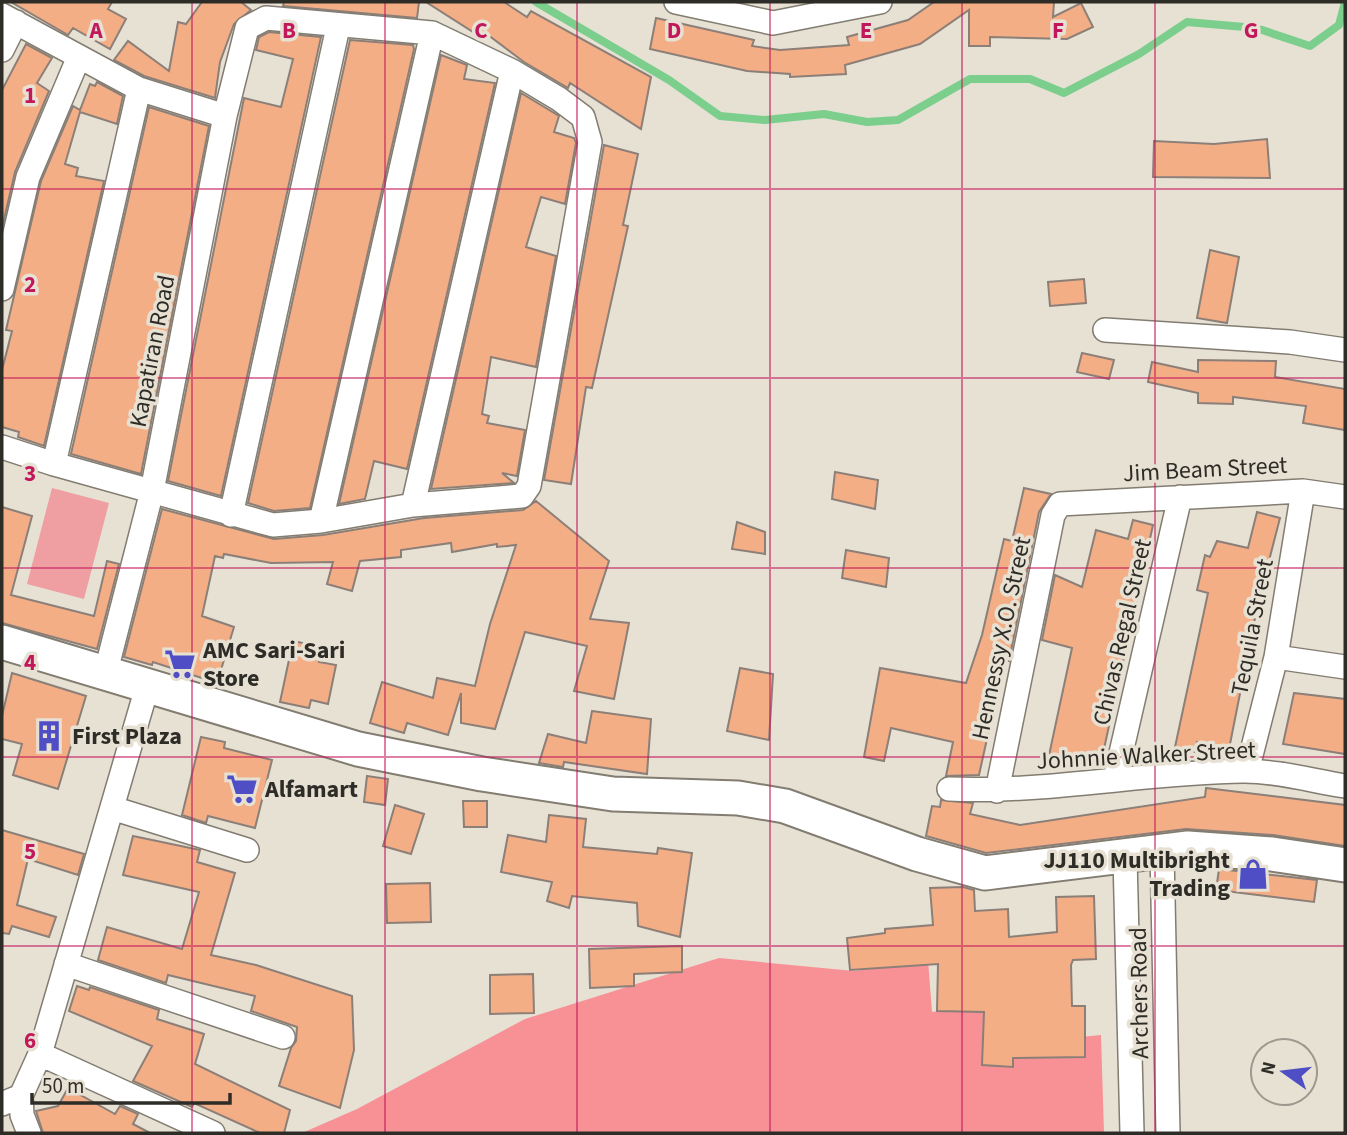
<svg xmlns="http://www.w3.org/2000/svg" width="1347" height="1135" font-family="'Source Sans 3',sans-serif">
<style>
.green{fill:#ef9ea1}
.forest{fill:#f79196}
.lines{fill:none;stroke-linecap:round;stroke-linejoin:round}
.stream{stroke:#7cce8d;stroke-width:8}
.building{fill:#f4ae86;stroke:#8c7f78;stroke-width:2}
.street-casing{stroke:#827c71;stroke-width:26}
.secondary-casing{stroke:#827c71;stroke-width:37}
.street{stroke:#fff;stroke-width:23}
.secondary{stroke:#fff;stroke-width:33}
.grid{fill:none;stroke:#c2185b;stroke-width:2;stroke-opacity:0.55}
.labels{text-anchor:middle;stroke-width:7;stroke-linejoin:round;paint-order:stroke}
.street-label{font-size:24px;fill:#2e2c27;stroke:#e7e1d4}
.poi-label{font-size:24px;font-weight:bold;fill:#2e2c27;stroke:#e7e1d4;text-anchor:start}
.grid-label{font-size:23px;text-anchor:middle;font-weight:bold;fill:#c2185b;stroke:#e7e1d4;stroke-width:7;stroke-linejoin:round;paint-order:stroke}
</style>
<rect width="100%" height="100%" fill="#e7e1d4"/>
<!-- green -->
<path class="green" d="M52,488L109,503L84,599L27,584Z"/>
<!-- forest -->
<path class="forest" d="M719,958L854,971L928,960L932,1012L1004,1004L1008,1044L1101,1035L1104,1133H302L357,1109L525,1019Z"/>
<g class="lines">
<!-- stream -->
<path class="stream" d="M536,2L669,80L720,116L765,120L824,114L867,122L898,120L970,79H1030L1064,93L1139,54L1187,22L1256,28L1310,46L1339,25L1345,2"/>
</g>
<!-- building -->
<path class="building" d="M11,2H112L108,9L126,19L110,49L73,28L68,35Z
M202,2H241L251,10L234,24L220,62L215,98L144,76L114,60L128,41L169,71L178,22L186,24Z
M284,2H419L417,18L283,6Z
M426,2H504L527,17L531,11L651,77L641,129L570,83L568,88L524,62L484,32L481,37Z
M934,2H1054L1053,17L1081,3L1093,27L1067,39L990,37V46H969V10L920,44L845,65L846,74L790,77V74L747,71L650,49L656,18L754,40L752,46L780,50L849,45L847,37L908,20Z
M269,32L321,37L221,496L168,481L244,98L281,107L293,59L256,50L259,37Z
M350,40L413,45L414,49L310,508L274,511L248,503Z
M26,44L52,58L37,83L49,91L15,172L2,228V90Z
M441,55L467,65L464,79L495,83L407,469L374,461L365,499L339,504Z
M97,82L123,96L117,124L80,112L65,164L78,168L76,176L104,181L44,446L18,437L19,432L2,427V370L12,331L6,330L41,181L73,106L80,110L90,84L95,86Z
M521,93L559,116L554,132L574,138L576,143L565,204L541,197L526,247L556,256L536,367L491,357L482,414L489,416L487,423L525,430L517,476L502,473L514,483L431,489Z
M149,107L209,126L141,474L71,454Z
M1267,139L1270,178L1153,177L1154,141L1214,144Z
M604,145L638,154L623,225L628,226L592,388L586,387L571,484L544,480Z
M1210,250L1239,257L1227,323L1197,318Z
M1084,279L1086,303L1050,306L1048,282Z
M1082,353L1114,360L1109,379L1077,372Z
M1198,360L1276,361L1275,377L1345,389V430L1303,423L1306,406L1233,397V404L1198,403V393L1148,382L1152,362L1198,372Z
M835,472L878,480L875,509L832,499Z
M1024,488L1051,494L1039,512L1009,661L1006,660L1000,680L979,775L946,776L953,742L891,728L884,761L864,757L880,668L966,683L982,635L1004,539L1012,541Z
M536,501L609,561L590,619L629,623L614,699L574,691L587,646L525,632L495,729L461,723V693L448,735L407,723L404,733L370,723L382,682L433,698L437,678L475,686L490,624L516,545L497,547V544L452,552L451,543L401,550V557L360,561L352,591L327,584L333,562L271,563L224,554L223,558L215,556L202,616L234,627L217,683L153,662L152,665L124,657L162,509L274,539L323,535L424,518L523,510Z
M2,507L32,516L11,595L94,616L107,561L119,564L97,649L2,623Z
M1257,512L1280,518L1258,603L1229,749L1197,742L1195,752L1175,747L1208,593L1197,590L1205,555L1210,557L1217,541L1248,548Z
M1133,520L1153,525L1100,767L1070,759L1068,766L1048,760L1072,648L1042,640L1055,575L1082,587L1096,530L1128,539Z
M737,522L765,532V554L732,549Z
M846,550L889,558L886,587L842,578Z
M293,641L322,647L319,662L336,665L328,704L311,700L309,708L280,702Z
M740,668L773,674L769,740L727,731Z
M12,673L86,696L58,789L13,775L22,744L2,739V716Z
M1294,693L1345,699V754L1283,744Z
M592,711L651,719L647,774L564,762L563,767L539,763L548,734L586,743Z
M201,737L225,742L224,748L272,760L255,828L208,816L206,823L182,815Z
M367,776L388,779L385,805L364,802Z
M1206,788L1345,805V846L1273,835L1186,829L986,853L926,836L932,806L940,807L941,800L973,803L970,814L1020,825L1205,797Z
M463,801H487V827H464Z
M395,805L424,814L411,854L383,846Z
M549,815L586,819L583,847L657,854L658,848L692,853L680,937L638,926L637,903L572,896L569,908L547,901L552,882L501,872L508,835L546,842Z
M2,830L84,854L78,875L28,859L17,905L56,917L49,937L12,926L9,934L2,933Z
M133,836L200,850L197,862L235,873L211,955L256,965L352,996L354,1050L340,1108L279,1086L291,1048L296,1041L297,1027L251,1011L255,996L168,975L166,983L98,960L107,927L182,949L199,892L123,875Z
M1219,869L1317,880L1314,902L1216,890Z
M430,883L431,922L387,923L386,884Z
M963,887L974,890L975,911L1008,909L1009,937L1057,932L1056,897L1094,896L1096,959L1073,960L1071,965L1072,1006H1085V1057L1013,1058V1067L982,1065L984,1012L937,1011L938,964L850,970L847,938L885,933V929L933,925L930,888Z
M682,946V972L634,974V986L590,988L589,949Z
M533,974L534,1013L490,1014V975Z
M77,986L89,990L90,987L159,1010L157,1019L204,1034L195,1064L290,1110L284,1133H260L194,1103L192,1107L133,1081L152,1046L69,1011Z
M68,1088L115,1114L120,1106L138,1114L133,1124L150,1133H43L36,1111L58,1106Z"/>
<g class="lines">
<defs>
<path id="street" d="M676,2L773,23L880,2
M2,15L139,89L225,116
M2,50L16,22
M2,289L28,177L78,59
M1105,330L1290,342L1345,350
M2,447L54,464L273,525L321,521L413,505L522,496L529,486L590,142L583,117L559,99L512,71L432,33L266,18L247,28L225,116L152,491L106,671
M54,464L139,89
M413,505L512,71
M231,515L338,27
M321,521L432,33
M1276,657L1345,667
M1247,771L1276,657L1303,491
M1115,779L1180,497
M949,789C1048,793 1146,772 1244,771C1277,771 1313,781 1345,786
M997,791L1053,515L1060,504L1303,491L1345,497
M112,808L247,850
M1162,852L1168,1133
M1125,858L1132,1133
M66,964L283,1037
M40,1054L213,1133
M21,1096L22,1115L29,1133
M2,1104L21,1096L40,1054L148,684"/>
<path id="secondary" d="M2,642L358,749L482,774L613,794L738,798L785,806L917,854L985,873L1188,848L1272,854L1345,865"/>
</defs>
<!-- street casing -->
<use href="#street" class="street-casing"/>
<!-- secondary casing -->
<use href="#secondary" class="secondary-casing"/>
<!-- street -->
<use href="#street" class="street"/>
<!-- secondary -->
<use href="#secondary" class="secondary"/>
</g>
<!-- grid -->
<path class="grid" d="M192,2V1133M385,2V1133M577,2V1133M770,2V1133M962,2V1133M1155,2V1133M2,189H1345M2,378H1345M2,568H1345M2,757H1345M2,946H1345"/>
<!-- icons -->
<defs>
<symbol id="supermarket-bare" viewBox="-9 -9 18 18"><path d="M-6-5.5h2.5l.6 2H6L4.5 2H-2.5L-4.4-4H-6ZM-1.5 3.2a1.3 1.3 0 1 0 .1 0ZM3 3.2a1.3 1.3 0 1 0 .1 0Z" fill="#4f4ec4" stroke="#e7e1d4" stroke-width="2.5" paint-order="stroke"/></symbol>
<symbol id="building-bare" viewBox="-9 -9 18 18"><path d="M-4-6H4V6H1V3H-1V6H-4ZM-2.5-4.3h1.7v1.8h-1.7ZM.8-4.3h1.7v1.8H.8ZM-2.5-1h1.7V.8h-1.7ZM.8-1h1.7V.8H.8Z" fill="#4f4ec4" stroke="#e7e1d4" stroke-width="2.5" paint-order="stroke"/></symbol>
<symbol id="shop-bare" viewBox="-9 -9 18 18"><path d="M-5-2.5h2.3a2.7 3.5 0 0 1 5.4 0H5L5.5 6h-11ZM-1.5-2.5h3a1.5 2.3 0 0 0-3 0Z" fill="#4f4ec4" stroke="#e7e1d4" stroke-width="2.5" paint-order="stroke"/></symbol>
</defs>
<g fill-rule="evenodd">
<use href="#supermarket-bare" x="158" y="642" width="44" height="44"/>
<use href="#building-bare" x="27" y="714" width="44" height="44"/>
<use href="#supermarket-bare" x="220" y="767" width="44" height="44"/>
<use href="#shop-bare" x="1231" y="852" width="44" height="44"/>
</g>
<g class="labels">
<!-- street labels -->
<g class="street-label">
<text transform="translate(152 351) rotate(-79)" y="8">Kapatiran Road</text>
<text transform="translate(1205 469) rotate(-3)" y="8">Jim Beam Street</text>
<text transform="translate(1252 627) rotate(-79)" y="8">Tequila Street</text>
<text transform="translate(1122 632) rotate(-77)" y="8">Chivas Regal Street</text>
<text transform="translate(1001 638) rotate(-78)" y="8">Hennessy X.O. Street</text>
<text transform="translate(1146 755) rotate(-3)" y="8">Johnnie Walker Street</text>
<text transform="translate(1139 993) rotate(-91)" y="8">Archers Road</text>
</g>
<!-- poi labels -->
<g class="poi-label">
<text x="203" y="658">AMC Sari-Sari<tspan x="203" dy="28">Store</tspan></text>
<text x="72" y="744">First Plaza</text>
<text x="265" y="797">Alfamart</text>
<text x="1230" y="868" text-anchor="end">JJ110 Multibright<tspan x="1230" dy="28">Trading</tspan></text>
</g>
</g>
<g class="grid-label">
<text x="96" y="38">A</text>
<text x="289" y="38">B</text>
<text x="481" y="38">C</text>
<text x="674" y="38">D</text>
<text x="866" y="38">E</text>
<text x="1058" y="38">F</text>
<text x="1251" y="38">G</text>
<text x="30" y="103">1</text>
<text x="30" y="292">2</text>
<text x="30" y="481">3</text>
<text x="30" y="670">4</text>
<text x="30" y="859">5</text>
<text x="30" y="1048">6</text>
</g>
<!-- border -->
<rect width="1347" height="1135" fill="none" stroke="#2e2c27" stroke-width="7"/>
<!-- north arrow -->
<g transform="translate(1284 1072) rotate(284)"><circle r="33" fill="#e7e1d4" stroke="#9d998f" stroke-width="2"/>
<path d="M0-5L12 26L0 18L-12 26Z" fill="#4f4ec4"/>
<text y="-10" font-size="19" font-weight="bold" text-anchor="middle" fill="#2e2c27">N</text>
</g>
<!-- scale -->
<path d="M32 1093v10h198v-10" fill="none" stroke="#2e2c27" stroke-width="3.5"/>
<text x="42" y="1093" font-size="21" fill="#2e2c27" stroke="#e7e1d4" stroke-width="5" paint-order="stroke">50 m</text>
</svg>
